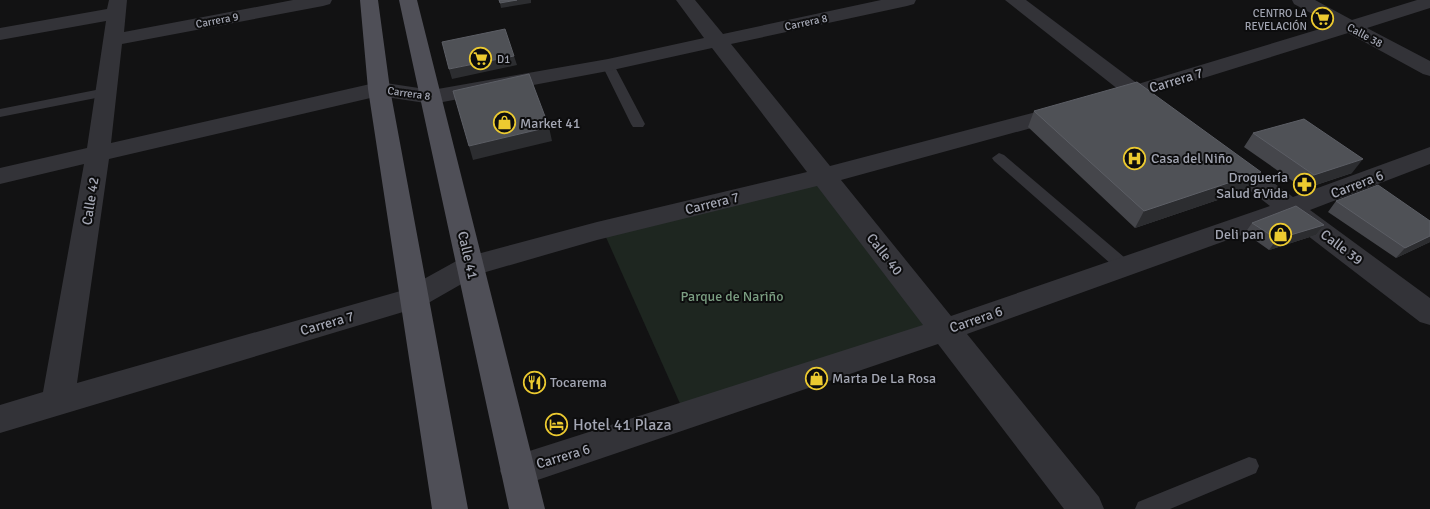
<svg xmlns="http://www.w3.org/2000/svg" width="1430" height="509" font-family="Signika,sans-serif">
<style>
.green{fill:#1e2620}
.lines{fill:none;stroke-linecap:round;stroke-linejoin:round}
.service{fill:#333338;fill-rule:evenodd}
.minor{fill:#333338;fill-rule:evenodd}
.primary{fill:#4f4f57;fill-rule:evenodd}
.wall{fill:#45464b}
.shaded-wall{fill:#2c2d30}
.building{fill:#4f5156;stroke:#5c5e65}
.labels{text-anchor:middle;stroke-width:4;stroke-linejoin:round;paint-order:stroke}
.far-poi-label{font-size:11px;fill:#a3a6b3;stroke:#0d0d0e;text-anchor:end}
.far-street-label{font-size:11px;fill:#a3a6b3;stroke:#0d0d0e}
.street-label{font-size:14px;fill:#a3a6b3;stroke:#0d0d0e}
.poi-label{font-size:14px;fill:#a3a6b3;stroke:#0d0d0e;text-anchor:start}
.park-label{font-size:14px;fill:#7b9e82;stroke:#0d0d0e}
.near-poi-label{font-size:16px;fill:#a3a6b3;stroke:#0d0d0e;text-anchor:start}
</style>
<rect width="100%" height="100%" fill="#121213"/>
<!-- green -->
<path class="green" d="M818,182L934,326L682,408L605,235Z"/>
<g class="lines">
<!-- service -->
<path class="service" d="M608,61L614,65L645,124L643,127H633L631,124L602,65Z
M106,88L112,92L111,95L0,117V109Z
M999,153L1004,155L1131,263L1133,267L1131,271L1125,273L1119,271L994,161L992,158Z
M1249,457L1256,459L1259,466L1256,473L1170,509H1135L1138,502Z"/>
<!-- minor -->
<path class="minor" d="M109,0H127L124,32L293,0H332L330,4L323,6L122,44L111,143L379,82L432,90L608,59L704,38L676,0H695L723,34L881,0H916L914,4L907,6L731,44L830,166L1067,104L1075,106L1078,111L1075,116L841,180L951,316L1270,206L1216,164L1213,159L1216,154L1225,151L1234,154L1293,197L1430,147V164L1310,210L1430,298V325L1420,322L1286,219L967,334L1099,497L1104,509H1064L938,344L517,487L505,482L500,471L505,460L517,455L923,325L817,186L597,240L479,274L423,306L0,433V405L43,392L84,164L0,184V168L87,148L106,21L0,40V28L107,9ZM712,48L807,172L597,222L470,256L460,259L404,290L77,383L109,159L379,96L432,104L608,71Z
M1005,0H1026L1138,84L1333,25L1294,4L1292,0H1315L1352,20L1417,0H1430V8L1367,28L1430,61V76L1423,74L1348,33L1152,94L1157,100L1154,105L1146,107L1132,100L1111,106L1103,104L1100,99L1103,94L1119,90Z"/>
<!-- primary -->
<path class="primary" d="M360,0H378L390,89L468,509H432L368,89Z
M399,0H417L545,509H509Z"/>
</g>
<!-- wall -->
<path class="wall" d="M1034,111L1250,189L1135,228L1028,127Z
M1253,133L1352,173L1304,189L1244,147Z
M1336,201L1430,221V242L1396,258L1328,212Z
M1252,223L1324,225L1316,235L1269,250L1245,233Z"/>
<!-- shaded-wall -->
<path class="shaded-wall" d="M517,0H531V3L501,8L500,3Z
M514,56L517,65L452,79L449,69Z
M549,127L552,141L473,160L469,146Z
M1363,159L1352,173L1304,189L1314,175Z
M1261,172L1250,189L1135,228L1144,211Z
M1324,225L1316,235L1269,250L1277,239Z
M1430,236V242L1396,258L1405,248Z"/>
<!-- building -->
<path class="building" d="M499,0H517L500,3Z
M505,29L514,56L449,69L442,42Z
M529,74L549,127L469,146L453,91Z
M1137,82L1261,172L1144,211L1034,111Z
M1304,119L1363,159L1314,175L1253,133Z
M1378,185L1430,221V236L1405,248L1336,201Z
M1296,206L1324,225L1277,239L1252,223Z"/>
<!-- icons -->
<defs>
<symbol id="supermarket-ring" viewBox="-11 -11 22 22"><circle r="9.5" fill="#0d0d0e" stroke="#ecca30" stroke-width="1.5"/><path d="M-6-5.5h2.5l.6 2H6L4.5 2H-2.5L-4.4-4H-6ZM-1.5 3.2a1.3 1.3 0 1 0 .1 0ZM3 3.2a1.3 1.3 0 1 0 .1 0Z" fill="#ecca30"/></symbol>
<symbol id="shop-ring" viewBox="-11 -11 22 22"><circle r="9.5" fill="#0d0d0e" stroke="#ecca30" stroke-width="1.5"/><path d="M-5-2.5h2.3a2.7 3.5 0 0 1 5.4 0H5L5.5 6h-11ZM-1.5-2.5h3a1.5 2.3 0 0 0-3 0Z" fill="#ecca30"/></symbol>
<symbol id="hospital-ring" viewBox="-11 -11 22 22"><circle r="9.5" fill="#0d0d0e" stroke="#ecca30" stroke-width="1.5"/><path d="M-5-5h3v3.5h4V-5h3V5h-3V1.5h-4V5h-3Z" fill="#ecca30"/></symbol>
<symbol id="pharmacy-ring" viewBox="-11 -11 22 22"><circle r="9.5" fill="#0d0d0e" stroke="#ecca30" stroke-width="1.5"/><path d="M-2-6h4v4h4v4h-4v4h-4v-4h-4v-4h4Z" fill="#ecca30"/></symbol>
<symbol id="restaurant-ring" viewBox="-11 -11 22 22"><circle r="9.5" fill="#0d0d0e" stroke="#ecca30" stroke-width="1.5"/><path d="M-5-6h1v4h1v-4h1v4h1v-4h1v5L-1.5 .5V6h-2V.5L-5-1ZM5-6V6H3V1.5H1.5Q1.5-4 5-6Z" fill="#ecca30"/></symbol>
<symbol id="hotel-ring" viewBox="-11 -11 22 22"><circle r="9.5" fill="#0d0d0e" stroke="#ecca30" stroke-width="1.5"/><path d="M-6-4.5h1.5V1H6V5H4.5V3h-9V5H-6ZM-4 0a1.8 1.8 0 1 1 3.6 0ZM.5 0V-2.5h3Q6-2.5 6 0Z" fill="#ecca30"/></symbol>
</defs>
<g fill-rule="evenodd">
<use href="#supermarket-ring" x="1310" y="6" width="25" height="25"/>
<use href="#supermarket-ring" x="468" y="46" width="25" height="25"/>
<use href="#shop-ring" x="492" y="110" width="25" height="25"/>
<use href="#hospital-ring" x="1122" y="146" width="25" height="25"/>
<use href="#pharmacy-ring" x="1292" y="172" width="25" height="25"/>
<use href="#shop-ring" x="1268" y="222" width="25" height="25"/>
<use href="#shop-ring" x="804" y="366" width="25" height="25"/>
<use href="#restaurant-ring" x="522" y="370" width="25" height="25"/>
<use href="#hotel-ring" x="544" y="412" width="25" height="25"/>
</g>
<g class="labels">
<!-- far-poi labels -->
<g class="far-poi-label">
<text x="1307" y="17">CENTRO LA<tspan x="1307" dy="13">REVELACIÓN</tspan></text>
<text x="497" y="63" text-anchor="start">D1</text>
</g>
<!-- far-street labels -->
<g class="far-street-label">
<text transform="translate(217 20) rotate(-11)" y="4">Carrera 9</text>
<text transform="translate(806 22) rotate(-12)" y="4">Carrera 8</text>
<text transform="translate(1365 35) rotate(28)" y="4">Calle 38</text>
<text transform="translate(409 93) rotate(8)" y="4">Carrera 8</text>
</g>
<!-- street labels -->
<g class="street-label">
<text transform="translate(1176 80) rotate(-17)" y="5">Carrera 7</text>
<text transform="translate(1357 184) rotate(-21)" y="5">Carrera 6</text>
<text transform="translate(90 201) rotate(-81)" y="5">Calle 42</text>
<text transform="translate(712 203) rotate(-14)" y="5">Carrera 7</text>
<text transform="translate(1342 247) rotate(37)" y="5">Calle 39</text>
<text transform="translate(885 254) rotate(52)" y="5">Calle 40</text>
<text transform="translate(468 255) rotate(77)" y="5">Calle 41</text>
<text transform="translate(976 319) rotate(-19)" y="5">Carrera 6</text>
<text transform="translate(327 323) rotate(-16)" y="5">Carrera 7</text>
<text transform="translate(563 456) rotate(-17)" y="5">Carrera 6</text>
</g>
<!-- poi labels -->
<g class="poi-label">
<text x="520" y="128">Market 41</text>
<text x="1151" y="163">Casa del Niño</text>
<text x="1288" y="182" text-anchor="end">Droguería<tspan x="1288" dy="16">Salud &amp;Vida</tspan></text>
<text x="1264" y="239" text-anchor="end">Deli pan</text>
<text x="832" y="383">Marta De La Rosa</text>
<text x="550" y="387">Tocarema</text>
</g>
<!-- park labels -->
<g class="park-label">
<text x="732" y="301">Parque de Nariño</text>
</g>
<!-- near-poi labels -->
<g class="near-poi-label">
<text x="573" y="430">Hotel 41 Plaza</text>
</g>
</g>
</svg>
